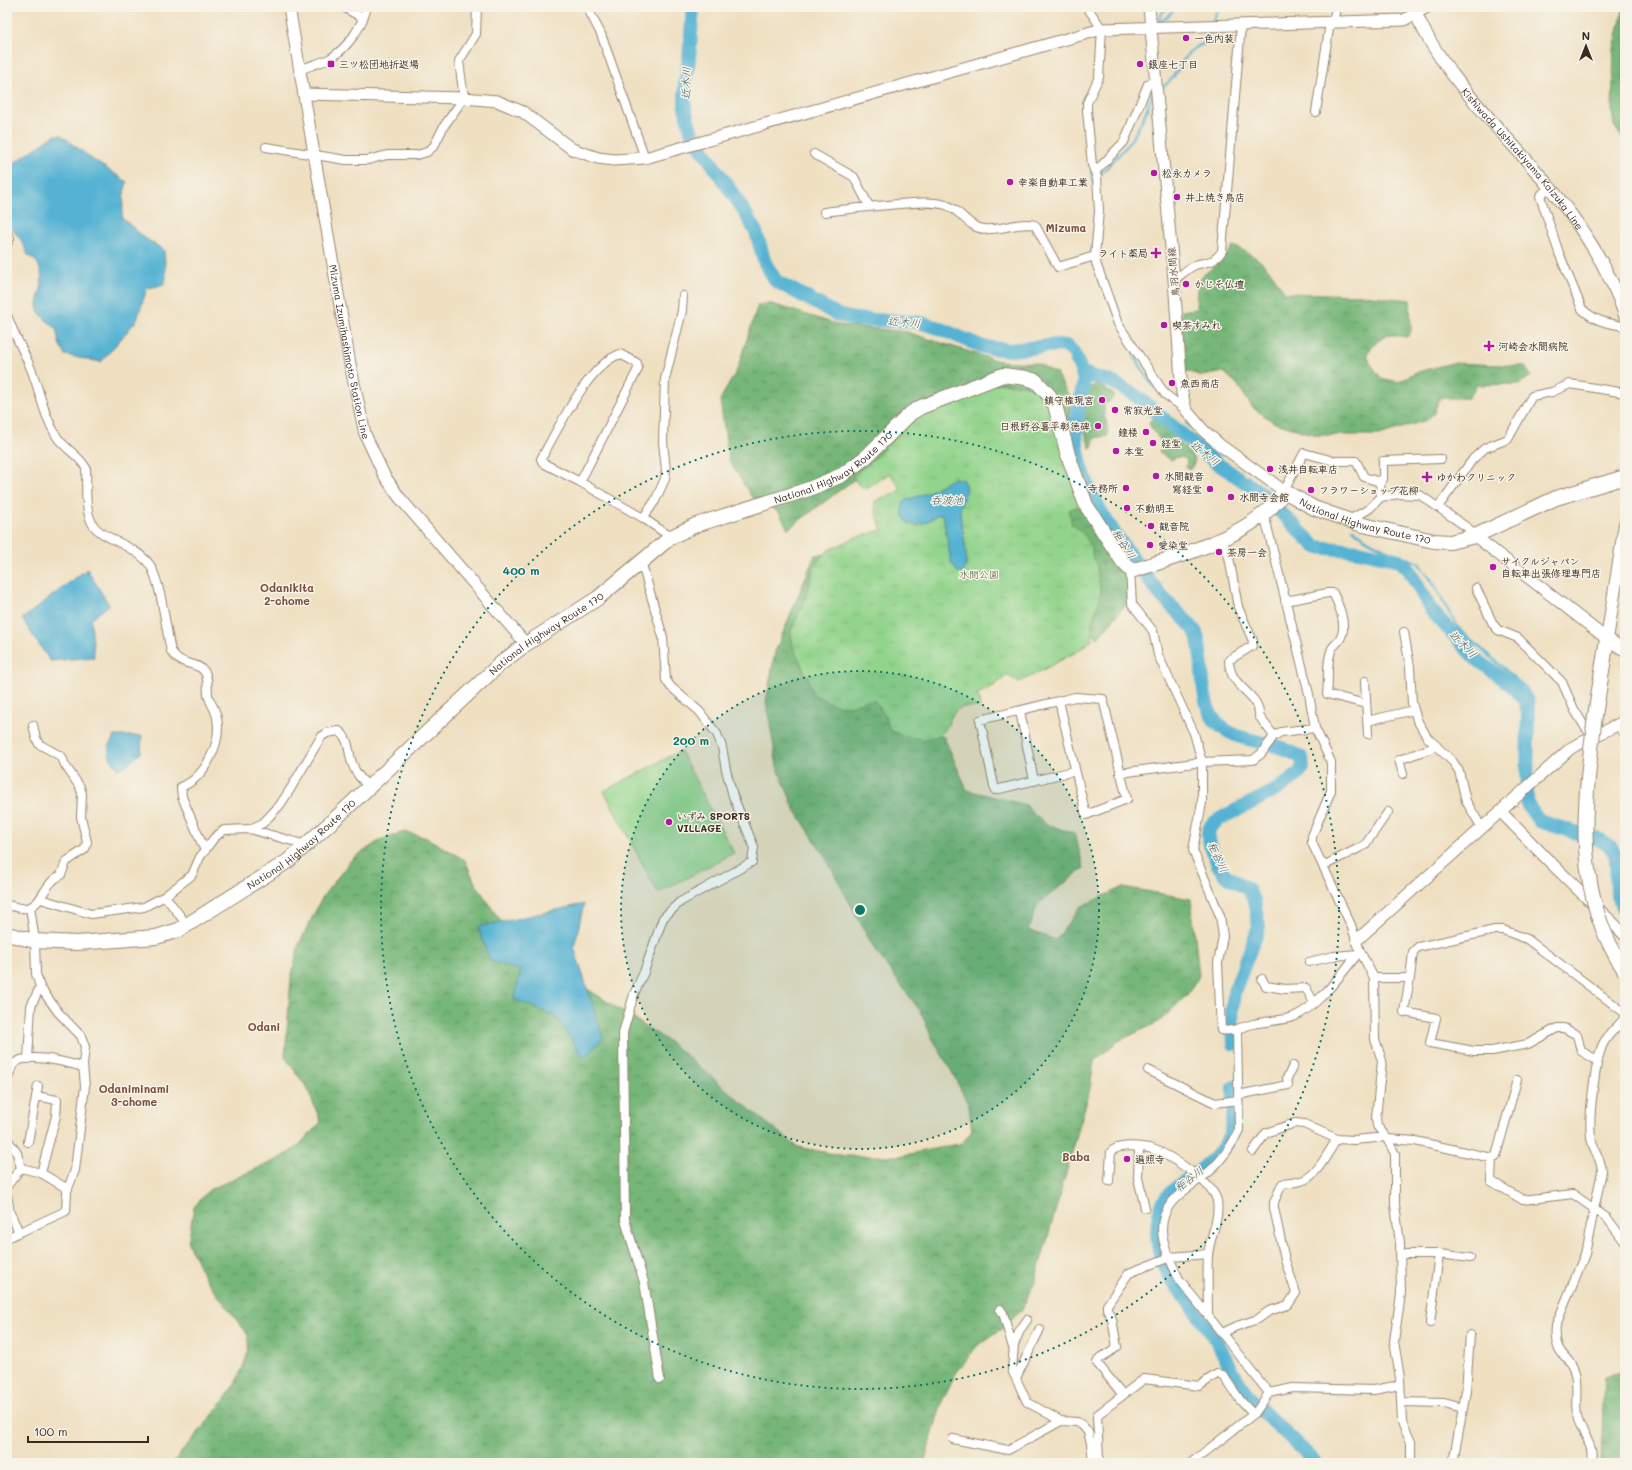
<svg xmlns="http://www.w3.org/2000/svg" width="1632" height="1470" font-family="Mali,'Klee One',sans-serif">
<style>
.forest{fill:url(#forest-crowns);stroke:#58704b}
.park{fill:url(#park-tufts);stroke:#677f55}
.garden{fill:#93d48c;stroke:#677f55}
.water{fill:#55b2d3;stroke:#486e78}
.lines{fill:none;stroke-linecap:round;stroke-linejoin:round}
.stream{stroke:#55b2d3;stroke-width:2.5}
.river{stroke:#55b2d3;stroke-width:14}
.street-casing{stroke:#958570;stroke-width:10}
.secondary-casing{stroke:#958570;stroke-width:13}
.primary-casing{stroke:#958570;stroke-width:14}
.highway-casing{stroke:#958570;stroke-width:16}
.street{stroke:#fff;stroke-width:8}
.secondary{stroke:#fff;stroke-width:11}
.primary{stroke:#fff;stroke-width:12}
.highway{stroke:#fff;stroke-width:14}
.highway-bridge-casing{stroke:#958570;stroke-width:16;stroke-linecap:butt}
.highway-bridge{stroke:#fff;stroke-width:14}
.ring{fill:none;stroke:#0f766e;stroke-width:2;stroke-dasharray:2 4}
.poi-dot{fill:#b5179e;stroke:#f7f3e8;stroke-width:1.5}
.labels{text-anchor:middle;stroke-width:3;stroke-linejoin:round;paint-order:stroke}
.poi-label{font-size:10px;font-weight:bold;fill:#3b2a1e;stroke:#f7f3e8;text-anchor:start}
.street-label{font-size:10px;fill:#3b2a1e;stroke:#f7f3e8}
.park-label{font-size:10px;fill:#51543a;stroke:#f7f3e8}
.water-label{font-size:11px;font-style:italic;fill:#445a5d;stroke:#f7f3e8}
.neighbourhood-label{font-size:11px;font-weight:bold;fill:#79503f;stroke:#f7f3e8}
.centre{fill:#0f766e;stroke:#f7f3e8;stroke-width:2}
.ring-label{font-size:12px;text-anchor:middle;font-weight:bold;fill:#0f766e;stroke:#f7f3e8;stroke-width:3;stroke-linejoin:round;paint-order:stroke}
</style>
<defs>
<pattern id="forest-crowns" width="20" height="18" patternUnits="userSpaceOnUse"><rect width="20" height="18" fill="#76b678"/><path d="M2 6a3 3 0 1 1 6 0M12 15a3 3 0 1 1 6 0" fill="none" stroke="#629462"/></pattern>
<pattern id="park-tufts" width="24" height="20" patternUnits="userSpaceOnUse"><rect width="24" height="20" fill="#93d48c"/><path d="M3 7l-1-3M5 7V3M7 7l1-3M15 17l-1-3M17 17v-4M19 17l1-3" fill="none" stroke="#80b678"/></pattern>
</defs>
<rect width="100%" height="100%" fill="#f7f3e8"/>
<filter id="ink" filterUnits="userSpaceOnUse"><feTurbulence type="fractalNoise" baseFrequency=".025" numOctaves="2"/><feDisplacementMap in="SourceGraphic" scale="8" xChannelSelector="R" yChannelSelector="G"/><feConvolveMatrix kernelMatrix="1 2 1 2 8 2 1 2 1" color-interpolation-filters="sRGB"/></filter>
<filter id="wash" filterUnits="userSpaceOnUse"><feTurbulence type="fractalNoise" baseFrequency=".012" numOctaves="4" result="noise"/><feDisplacementMap in="SourceGraphic" scale="16" xChannelSelector="R" yChannelSelector="G"/><feGaussianBlur stdDeviation="0.9" result="paint"/><feColorMatrix in="noise" values="0 0 0 0 0 0 0 0 0 0 0 0 0 0 0 0 0 1.4 0 .05"/><feComposite in="paint" operator="in"/></filter>
<g filter="url(#wash)">
<rect width="100%" height="100%" fill="#efe0c2"/>
<!-- forest -->
<path class="forest" d="M1624,7H1625V141L1614,126L1612,111L1614,48Z
M1233,246C1261,257 1270,269 1285,293L1363,295L1410,300L1411,331L1407,337L1388,334L1374,344L1367,354L1370,363L1381,378L1398,382L1414,373L1452,363L1525,366L1531,376L1519,384L1477,385L1468,398H1439L1434,413L1427,420L1379,435H1316L1275,423L1252,407L1237,384L1224,372L1202,376L1184,370L1181,311L1196,309L1197,289L1202,276L1222,261Z
M769,303L839,325L907,332L998,361L1036,363L1056,373L1071,400L1068,432L1087,490L1082,507L1128,575V602L1098,638L1079,625L943,413L788,529L779,512L752,497L729,461L720,400L737,370L758,305Z
M1097,384L1114,395V397L1109,402L1104,403V417L1106,419L1108,434L1107,436L1094,438L1092,448H1090L1081,421L1089,388Z
M1152,419L1158,421L1178,442L1188,450L1195,461L1191,469L1186,467L1187,460C1181,456 1177,456 1171,460L1159,453L1162,445C1160,436 1151,431 1149,422Z
M869,553L913,725L944,737L967,790L1026,805L1034,815L1048,825L1074,833L1084,868L1038,904L1028,930L1056,940L1080,907L1123,887L1191,899L1199,976L1187,995L1159,1022L1118,1041L1094,1061L1090,1089L1035,1282L1021,1311L1004,1327L977,1346L956,1373L943,1399L924,1463H173C198,1429 254,1379 248,1335L205,1278L188,1243L194,1207L209,1190L276,1160L295,1149L321,1122L307,1088L285,1057L291,978L299,944L323,896L352,859L382,839L405,832L427,838L465,860L475,883L504,926L560,971L671,1043L759,1117L798,1147L845,1156H900L962,1143L972,1131L969,1106L951,1070L932,1038L921,1012L875,950L824,855L794,808L777,766L766,702L775,652L815,555Z
M1625,1371V1463H1601L1604,1376Z"/>
<!-- park -->
<path class="park" d="M1005,383L1026,386L1034,389L1051,409L1081,505L1069,510L1072,525C1081,530 1088,538 1091,548C1093,554 1091,559 1096,563L1101,594L1092,623V640L1078,651L1022,681L1017,682L1008,675L988,690L978,693L980,707C974,707 967,706 961,708C950,711 950,725 943,732C931,744 903,738 890,730L885,716L875,701C863,698 855,707 843,706C832,705 822,699 813,694L808,678L793,647L791,631L807,595L814,568L820,558L829,550L856,537L882,530C879,518 874,514 875,501L901,490L890,473L865,489L857,483L853,476L877,456L918,415L994,384Z"/>
<!-- garden -->
<path class="garden" d="M680,751L734,853L658,893L604,791Z"/>
<!-- water -->
<path class="water" d="M55,135H61L92,159L127,182L124,193L122,218L145,238L164,250L166,278L163,285L147,288L137,320L101,362L65,355L59,343L56,328L47,321L38,311V299L42,285L41,271L37,262L28,255L21,240L7,223V168Z
M954,478L963,480C970,496 960,498 960,512C961,525 971,563 963,573H958L951,562L943,515L939,514C933,517 926,524 919,525C904,527 900,513 904,501L927,493Z
M87,569L109,605L91,619L94,657L50,661L22,619Z
M115,736H142L141,753L127,765L118,769C108,755 104,751 115,736Z
M584,904L574,947L603,1038L584,1058L555,1016L514,999L521,971L490,961L478,927Z"/>
<g class="lines">
<!-- stream -->
<path class="stream" d="M1213,21L1219,7
M1159,23L1160,16L1167,7
M1160,23L1170,14L1174,7
M1161,88C1182,75 1179,53 1203,44L1211,30
M1091,172L1093,181
M1100,174C1117,158 1131,143 1141,123C1146,113 1149,103 1153,93
M1093,181L1095,189
M1091,256L1092,246
M1133,354L1154,388
M1186,423L1195,429
M1353,529C1372,547 1396,553 1419,563C1422,570 1428,574 1432,581C1442,598 1449,616 1462,632L1526,688L1533,700L1534,710L1528,712"/>
<!-- river -->
<path class="river" d="M693,7L689,59L685,83V108L692,134L741,206L756,232L765,263L776,281L838,315L854,319L917,322L936,327L983,347L1010,350L1057,345L1067,346L1074,353L1082,373L1084,381C1081,397 1077,413 1076,429C1076,491 1123,546 1159,593C1167,604 1191,622 1196,633C1206,659 1197,702 1217,723C1237,743 1265,739 1289,751C1294,753 1298,756 1302,758L1303,768C1288,789 1243,805 1220,819L1212,824L1208,832L1210,845L1218,865L1225,875L1248,889L1254,900L1259,927L1234,992L1232,1010L1234,1044
M1082,373L1112,382L1135,395L1218,464L1260,492L1316,547L1359,551L1399,560L1408,568L1431,610L1475,658L1510,684L1524,699L1528,712L1527,804L1539,821L1600,840L1611,847L1616,856L1617,896L1625,910
M1234,1087C1235,1133 1232,1146 1194,1175C1184,1182 1173,1188 1166,1198C1159,1208 1157,1220 1157,1233C1158,1276 1188,1296 1209,1329C1222,1347 1229,1369 1242,1387C1260,1413 1294,1439 1316,1463"/>
</g>
</g>
<g filter="url(#ink)">
<g class="lines">
<defs>
<path id="street" d="M343,7L363,18
M587,7L601,34L645,158
M1087,7L1102,29L1099,77L1087,103V110L1092,165L1097,177L1099,211L1095,256L1096,263L1118,324L1165,394L1186,410
M1333,23L1336,7
M299,70C309,66 320,63 329,59C347,49 362,27 367,7
M1316,112L1330,23
M266,147L346,160H368L387,155H417L427,152L434,146L444,126L464,98L459,61L476,34L477,7
M814,154L854,177L869,206
M1095,172L1124,142L1148,84L1156,80
M1548,188L1540,196L1559,253L1582,309C1595,321 1608,324 1625,326
M824,212C849,209 874,206 900,204C915,203 931,201 946,205C961,210 967,227 984,229C1001,231 1019,221 1035,225L1058,267L1095,256
M7,234L10,238L7,244
M1174,280C1180,276 1188,268 1195,265C1208,261 1213,264 1222,251L1241,25
M7,315C14,336 27,356 34,377C41,397 45,418 57,437C65,449 80,456 86,468C87,485 84,508 92,523C99,538 136,545 150,565C161,583 166,629 171,651C182,668 195,660 204,671C209,677 207,688 208,695C210,703 216,710 217,718C222,743 205,778 181,787L182,797L205,851
M620,354L637,363L638,369L580,482L543,463L541,459C558,429 588,365 620,354Z
M580,482L643,518L671,537
M1380,482L1383,479V461L1441,459
M1284,491L1304,453L1334,461H1356L1364,477L1380,482L1381,497
M1438,507L1473,459L1485,448L1508,439L1532,396L1552,392L1570,384L1625,393
M1264,514L1309,694L1315,728L1331,762V791L1312,836V843L1351,925L1360,951L1374,978L1375,1039L1382,1061L1376,1118L1377,1126L1386,1137L1395,1154V1205L1400,1243L1401,1294L1394,1341L1400,1378L1402,1422L1411,1442V1463
M643,518L655,501L665,479L666,470L663,442L665,379L682,311L683,296
M1349,520L1369,509L1381,497L1399,494L1420,495L1468,528L1475,536
M1222,539L1229,557L1238,607L1253,641L1252,646L1229,660C1229,689 1261,693 1259,716L1274,736
M641,561L663,637L666,680L671,687L699,711L717,734L722,747L726,770L733,796L754,847L752,862L680,902L663,918L644,972L634,994L623,1033L625,1220L644,1282L660,1379
M1130,569L1132,604L1153,631L1158,655L1194,733L1202,762V803L1193,850L1220,916L1223,936L1218,963L1221,1030C1234,1032 1241,1027 1253,1024C1266,1021 1280,1021 1293,1017C1318,1007 1343,972 1360,951
M1476,588L1493,624L1498,630L1518,638L1562,682L1574,709L1591,737
M1285,601L1328,593H1333C1339,605 1348,626 1340,639C1338,643 1332,646 1331,651C1326,665 1329,680 1327,694L1366,704
M1404,632L1410,667L1412,703L1417,720L1427,737L1453,762L1459,771L1466,801L1482,828
M1365,681L1368,734
M1059,701L1086,815L1127,799L1103,699L1075,697L980,720L995,790L1074,771
M1020,711L1034,781
M1367,721L1414,710
M1617,725L1625,734
M1120,773L1202,762L1253,760L1261,754L1274,736L1281,732L1315,728
M1403,774L1399,760L1437,746
M250,829L306,845
M1323,866L1365,845L1388,812
M165,896L187,925
M41,899L91,914L144,907L165,896L192,875L200,857L214,838L224,830L250,829L263,823L280,805L291,788L321,737L327,733L339,731C350,739 348,752 352,763C355,773 362,780 369,787
M7,905C13,906 20,909 26,908C43,906 43,883 61,875L66,862L85,849L87,842L81,817L82,794L80,787L65,765L62,757L39,744L36,738L33,725
M1309,962L1334,956L1358,954
M1374,978H1410L1413,952L1418,947L1495,930H1503L1527,939L1625,1013
M1410,978L1404,1012L1436,1018L1430,1043L1474,1051H1492L1528,1044L1557,1028H1564L1577,1035L1581,1051L1598,1061
M1262,979L1266,986L1285,989L1306,988L1314,1003
M1237,1031L1239,1130C1232,1146 1223,1158 1211,1170C1192,1188 1162,1198 1162,1229C1162,1245 1172,1264 1179,1279L1269,1393
M28,1059L31,1006L40,987
M1148,1070L1215,1103L1238,1100
M7,1080C9,1075 11,1069 13,1065C25,1050 68,1063 83,1067
M1238,1095L1288,1085L1287,1078L1293,1066
M36,1096L57,1100L56,1116L41,1173
M7,1139L17,1153L21,1168L7,1186
M1388,1139L1415,1141L1492,1158L1491,1181L1523,1200L1573,1194L1607,1218L1625,1242
M28,1142L38,1086
M1139,1148L1138,1178L1145,1208
M1253,1151L1266,1133L1295,1123L1304,1124L1337,1139L1354,1140L1386,1137
M1492,1158L1496,1156L1517,1080
M21,1168L41,1173L68,1189
M1109,1181L1111,1152C1117,1144 1139,1146 1149,1148C1166,1152 1214,1183 1217,1201C1220,1218 1210,1237 1208,1255C1207,1275 1208,1296 1208,1316
M7,1195L10,1213L19,1232
M7,1238L66,1211L67,1191L75,1170L85,1086L83,1065L85,1047L81,1036L58,1012L40,987L36,974L35,941L30,907
M1401,1254H1439L1470,1258
M1000,1309L1003,1313L1013,1348
M1027,1320L1020,1330L1014,1345L1012,1370L1027,1402L1061,1421L1077,1422L1082,1425L1088,1432L1091,1443L1093,1462
M1430,1323L1439,1254
M1222,1333L1237,1326L1258,1319L1269,1311L1288,1305L1296,1293L1285,1260L1274,1208V1202L1282,1184C1288,1183 1295,1183 1301,1181C1317,1177 1328,1152 1337,1139
M1016,1378L1040,1329
M1123,1395L1097,1363L1099,1359L1117,1347L1112,1319L1107,1309V1305L1129,1273L1170,1257L1208,1254
M1401,1402L1444,1403L1463,1408
M953,1439L1008,1450L1061,1421
M1091,1463L1099,1459L1097,1415L1144,1379L1199,1386L1217,1374L1223,1375L1240,1400L1253,1414
M1191,1463L1255,1413L1269,1393L1293,1388L1374,1390L1400,1385
M1453,1463L1466,1391L1470,1335
M1590,1463C1596,1447 1584,1438 1579,1423C1573,1408 1579,1390 1575,1374C1569,1352 1553,1358 1556,1325L1585,1254L1602,1171C1601,1159 1595,1153 1592,1142C1587,1124 1595,1061 1603,1044C1607,1035 1618,1026 1625,1018"/>
<g id="secondary">
<path id="s1" d="M289,7L350,364L365,434L384,475L399,497L526,644"/>
<path d="M1149,7L1174,280L1182,393L1186,410L1204,431L1220,445L1284,491"/>
<path d="M304,94L464,98L497,101L523,112L572,149L598,158L614,160L645,158L1102,29L1404,20L1427,7"/>
<path d="M1475,536L1607,639"/>
<path d="M1501,812L1550,862L1625,935"/>
<path d="M1357,940L1571,748L1625,721"/>
</g>
<g id="primary">
<path id="s2" d="M1413,7C1434,59 1475,103 1512,144C1557,193 1604,251 1625,315"/>
<path d="M1625,524L1607,639L1625,650"/>
</g>
<g id="highway">
<path d="M1595,716L1607,639"/>
<path id="s3" d="M7,934L35,941L77,943L156,937L179,930L288,861L338,816L500,664L526,644L598,598L671,537L696,525L809,489L842,475L866,457L911,413L921,407L1003,375L1026,378L1036,381L1049,395L1055,405L1068,455L1086,505L1123,562L1130,569L1134,570C1178,557 1260,533 1284,491L1314,508L1359,524L1434,541L1450,542L1475,536L1556,498L1625,477"/>
</g>
</defs>
<!-- street casing -->
<use href="#street" class="street-casing"/>
<!-- secondary casing -->
<use href="#secondary" class="secondary-casing"/>
<!-- primary casing -->
<use href="#primary" class="primary-casing"/>
<!-- highway casing -->
<use href="#highway" class="highway-casing"/>
<!-- street -->
<use href="#street" class="street"/>
<!-- secondary -->
<use href="#secondary" class="secondary"/>
<!-- primary -->
<use href="#primary" class="primary"/>
<!-- highway -->
<use href="#highway" class="highway"/>
<defs>
<path id="highway-bridge" d="M1595,716C1584,806 1572,892 1625,971"/>
</defs>
<!-- highway-bridge casing -->
<use href="#highway-bridge" class="highway-bridge-casing"/>
<!-- highway-bridge -->
<use href="#highway-bridge" class="highway-bridge"/>
</g>
</g>
<!-- distance rings -->
<circle cx="860" cy="910" r="239" fill="#0f766e" fill-opacity=".12"/>
<g class="ring">
<circle cx="860" cy="910" r="239"/>
<circle cx="860" cy="910" r="479"/>
</g>
<!-- markers -->
<g class="poi-dot">
<circle cx="1186" cy="38" r="4"/>
<rect x="327" y="60" width="8" height="8" rx="2"/>
<circle cx="1140" cy="64" r="4"/>
<circle cx="1154" cy="173" r="4"/>
<circle cx="1010" cy="182" r="4"/>
<circle cx="1177" cy="197" r="4"/>
<path d="M1154 247h4v4h4v4h-4v4h-4v-4h-4v-4h4z"/>
<circle cx="1186" cy="284" r="4"/>
<circle cx="1164" cy="325" r="4"/>
<path d="M1487 340h4v4h4v4h-4v4h-4v-4h-4v-4h4z"/>
<circle cx="1172" cy="383" r="4"/>
<circle cx="1102" cy="400" r="4"/>
<circle cx="1115" cy="410" r="4"/>
<circle cx="1098" cy="426" r="4"/>
<circle cx="1146" cy="432" r="4"/>
<circle cx="1153" cy="443" r="4"/>
<circle cx="1116" cy="451" r="4"/>
<circle cx="1270" cy="469" r="4"/>
<circle cx="1156" cy="476" r="4"/>
<path d="M1425 471h4v4h4v4h-4v4h-4v-4h-4v-4h4z"/>
<circle cx="1126" cy="488" r="4"/>
<circle cx="1210" cy="489" r="4"/>
<circle cx="1311" cy="490" r="4"/>
<circle cx="1231" cy="497" r="4"/>
<circle cx="1127" cy="508" r="4"/>
<circle cx="1151" cy="526" r="4"/>
<circle cx="1150" cy="545" r="4"/>
<circle cx="1219" cy="552" r="4"/>
<circle cx="1493" cy="567" r="4"/>
<circle cx="669" cy="822" r="4"/>
<circle cx="1127" cy="1159" r="4"/>
</g>
<g class="labels">
<!-- poi labels -->
<g class="poi-label">
<text x="1194" y="42">一色内装</text>
<text x="339" y="68">三ツ松団地折返場</text>
<text x="1148" y="68">銀座七丁目</text>
<text x="1162" y="177">松永カメラ</text>
<text x="1018" y="186">幸楽自動車工業</text>
<text x="1185" y="201">井上焼き鳥店</text>
<text x="1148" y="257" text-anchor="end">ライト薬局</text>
<text x="1194" y="288">かじそ仏壇</text>
<text x="1172" y="329">喫茶すみれ</text>
<text x="1498" y="350">河崎会水間病院</text>
<text x="1180" y="387">魚西商店</text>
<text x="1094" y="404" text-anchor="end">鎮守権現宮</text>
<text x="1123" y="414">常寂光堂</text>
<text x="1090" y="430" text-anchor="end">日根野谷喜平彰徳碑</text>
<text x="1138" y="436" text-anchor="end">鐘楼</text>
<text x="1161" y="447">経堂</text>
<text x="1124" y="455">本堂</text>
<text x="1278" y="473">浅井自転車店</text>
<text x="1164" y="480">水間観音</text>
<text x="1436" y="481">ゆかわクリニック</text>
<text x="1118" y="492" text-anchor="end">寺務所</text>
<text x="1202" y="493" text-anchor="end">寫経堂</text>
<text x="1319" y="494">フラワーショップ花柳</text>
<text x="1239" y="501">水間寺会館</text>
<text x="1135" y="512">不動明王</text>
<text x="1159" y="530">観音院</text>
<text x="1158" y="549">愛染堂</text>
<text x="1227" y="556">茶房一会</text>
<text x="1501" y="565">サイクルジャパン<tspan x="1501" dy="12">自転車出張修理専門店</tspan></text>
<text x="677" y="820">いずみ SPORTS<tspan x="677" dy="12">VILLAGE</tspan></text>
<text x="1135" y="1163">遍照寺</text>
</g>
<!-- street labels -->
<g class="street-label">
<text dy="4" stroke="none"><textPath href="#s2" startOffset="188">Kishiwada Ushitakiyama Kaizuka Line</textPath></text>
<text transform="translate(1173 272) rotate(-95)" y="4">鳥羽水間線</text>
<text dy="4" stroke="none"><textPath href="#s1" startOffset="350">Mizuma Izumihashimoto Station Line</textPath></text>
<text dy="4" stroke="none"><textPath href="#s3" startOffset="984">National Highway Route 170</textPath></text>
<text dy="4" stroke="none"><textPath href="#s3" startOffset="1692">National Highway Route 170</textPath></text>
<text dy="4" stroke="none"><textPath href="#s3" startOffset="648">National Highway Route 170</textPath></text>
<text dy="4" stroke="none"><textPath href="#s3" startOffset="324">National Highway Route 170</textPath></text>
</g>
<!-- park labels -->
<g class="park-label">
<text x="979" y="578">水間公園</text>
</g>
<!-- water labels -->
<g class="water-label">
<text transform="translate(686 83) rotate(-88)" y="4">近木川</text>
<text transform="translate(904 322) rotate(5)" y="4">近木川</text>
<text transform="translate(1205 453) rotate(39)" y="4">近木川</text>
<text x="947" y="504">呑波池</text>
<text transform="translate(1124 544) rotate(57)" y="4">秬谷川</text>
<text transform="translate(1463 644) rotate(46)" y="4">近木川</text>
<text transform="translate(1218 857) rotate(64)" y="4">秬谷川</text>
<text transform="translate(1189 1179) rotate(-38)" y="4">秬谷川</text>
</g>
<!-- neighbourhood labels -->
<g class="neighbourhood-label">
<text x="1066" y="232">Mizuma</text>
<text x="287" y="592">Odanikita<tspan x="287" dy="13">2-chome</tspan></text>
<text x="264" y="1031">Odani</text>
<text x="134" y="1093">Odaniminami<tspan x="134" dy="13">3-chome</tspan></text>
<text x="1076" y="1161">Baba</text>
</g>
</g>
<circle cx="860" cy="910" r="6" class="centre"/>
<g class="ring-label">
<text x="521" y="575">400 m</text>
<text x="691" y="745">200 m</text>
</g>
<!-- margin -->
<rect width="1632" height="1470" fill="none" stroke="#f7f3e8" stroke-width="24"/>
<!-- north arrow -->
<g transform="translate(1586 46)" stroke="#f7f3e8" stroke-width="3" paint-order="stroke">
<path d="M0-3L7 15L0 10L-7 15Z" fill="#3b2a1e"/>
<text y="-6" font-size="11" font-weight="bold" text-anchor="middle" fill="#3b2a1e">N</text>
</g>
<!-- scale -->
<path d="M28 1436v6h120v-6" fill="none" stroke="#3b2a1e" stroke-width="2"/>
<text x="34" y="1436" font-size="12" fill="#3b2a1e" stroke="#f7f3e8" stroke-width="3" paint-order="stroke">100 m</text>
</svg>
